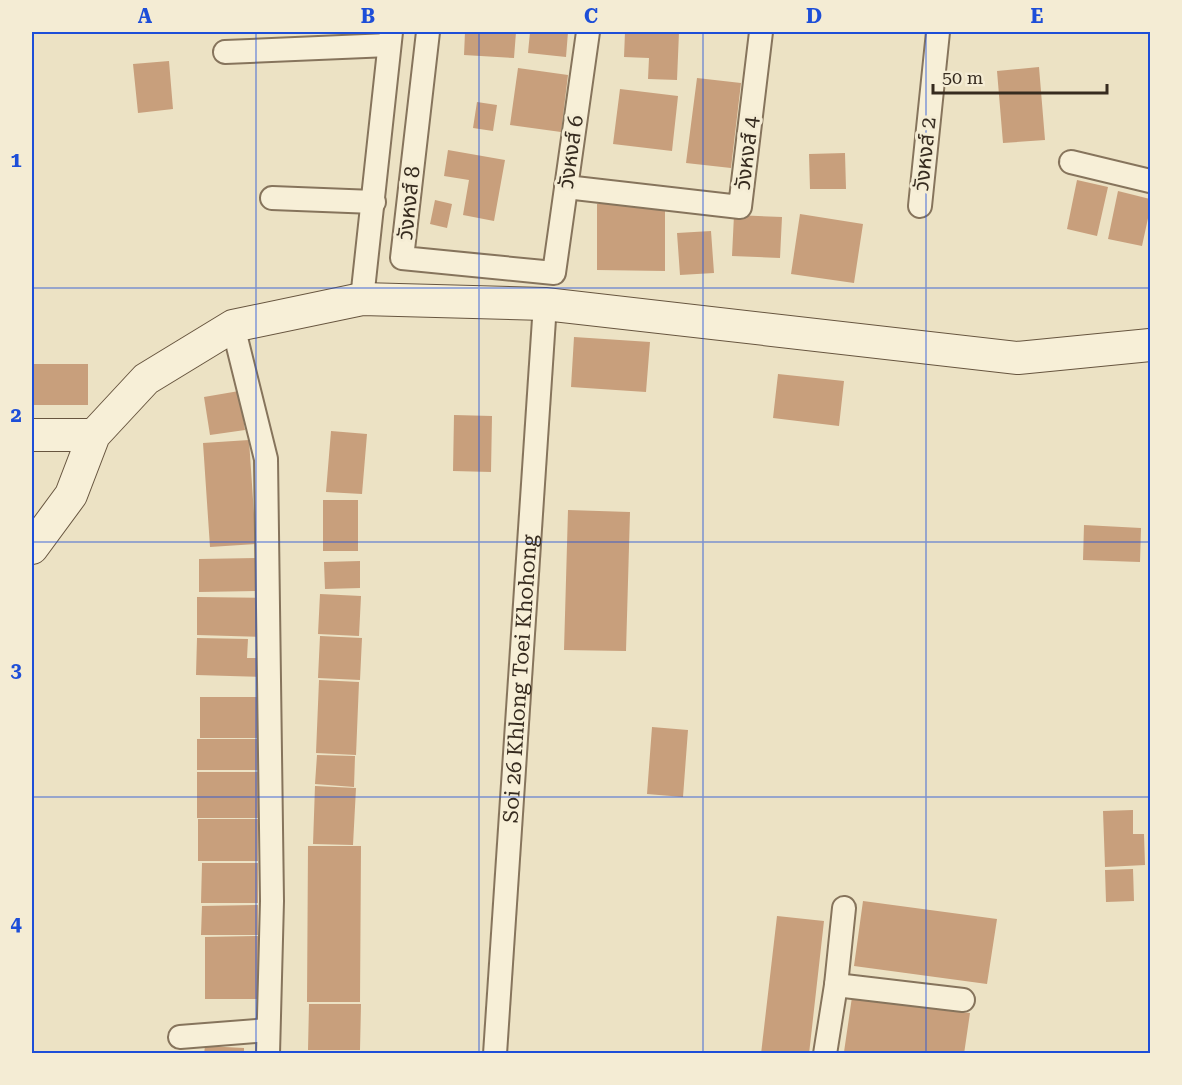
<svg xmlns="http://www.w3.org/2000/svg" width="1182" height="1085" font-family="'Roboto Serif','Noto Sans Thai',serif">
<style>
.building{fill:#c89f7c}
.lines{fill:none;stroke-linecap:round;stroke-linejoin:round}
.street-casing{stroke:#86745c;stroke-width:26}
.secondary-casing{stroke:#67553f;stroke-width:34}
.street{stroke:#f7efd7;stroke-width:22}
.secondary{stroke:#f7efd7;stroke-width:32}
.grid{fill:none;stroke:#1d4ed8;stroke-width:1.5;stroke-opacity:0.55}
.labels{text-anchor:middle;stroke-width:6;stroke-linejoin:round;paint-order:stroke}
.street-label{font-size:21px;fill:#362b1f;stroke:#f4ecd4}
.neatline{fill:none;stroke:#1d4ed8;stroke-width:2}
.grid-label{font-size:20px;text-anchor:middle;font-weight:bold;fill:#1d4ed8}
</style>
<rect width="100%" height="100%" fill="#ece2c4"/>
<!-- building -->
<path class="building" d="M465,32H516L514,58L464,55Z
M530,32H568L566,57L528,53Z
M625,32H679L677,80L648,79L649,58L624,57Z
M169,61L173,109L138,113L133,64Z
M1039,67L1045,140L1003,143L997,71Z
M518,68L568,75L561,132L510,125Z
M697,78L741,83L731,168L686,163Z
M620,89L678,96L672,151L613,144Z
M477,102L497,105L493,131L473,128Z
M448,150L505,160L494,221L463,215L469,180L444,176Z
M845,153L846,189H810L809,154Z
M1077,180L1108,187L1097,236L1067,229Z
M1118,191L1150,199V209L1142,246L1108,239Z
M435,200L452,204L447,228L430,224Z
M597,204H665V271L597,270Z
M800,214L863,224L854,283L791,274Z
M734,215L782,217L780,258L732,256Z
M711,231L714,273L680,275L677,233Z
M574,337L650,342L646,392L571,387Z
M32,364H88V405H32Z
M778,374L844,381L839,426L773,418Z
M239,391L245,430L210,435L204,397Z
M454,415L492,416L491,472L453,471Z
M331,431L367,434L362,494L326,492Z
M249,440L256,544L210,547L203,443Z
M323,500H358V551H323Z
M568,510L630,512L626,651L564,650Z
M1084,525L1141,528L1140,562L1083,560Z
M259,558L260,591L199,592V559Z
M360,561V588L325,589L324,562Z
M320,594L361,596L359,636L318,634Z
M197,597L265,598L264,637L197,635Z
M320,636L362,638L360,680L318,678Z
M197,638L248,639L247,658H261V677L196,675Z
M319,680L359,682L356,755L316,753Z
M200,697H257V738H200Z
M652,727L688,730L683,797L647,794Z
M197,739H258V770H197Z
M317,755L355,756L354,787L315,784Z
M197,772H258V818H197Z
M315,786L356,788L353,845L313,844Z
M1133,810V834H1144L1145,865L1105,867L1103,811Z
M198,819H258V861H198Z
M308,846H361L360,1002H307Z
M202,863H258V903H201Z
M1133,869L1134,901L1106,902L1105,870Z
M863,901L997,919L987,984L854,966Z
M258,905V935H201L202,906Z
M777,916L824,921L809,1054H761Z
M258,936V999H205V937Z
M852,997L970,1013L964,1054L844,1052Z
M309,1004H361L360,1050H308Z
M205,1046L244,1048V1054H204Z"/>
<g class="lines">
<defs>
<g id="street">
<path d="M428,32L402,258L554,273L588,32"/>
<path d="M225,52L389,45"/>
<path d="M1071,162L1150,181"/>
<path d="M566,187L740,207L761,32"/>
<path d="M272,198L374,202"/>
<path d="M920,206L938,32"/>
<path d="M362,299L391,32"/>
<path d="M233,326L266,459L272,901L268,1054"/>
<path d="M836,985L963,1000"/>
<path d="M180,1037L268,1030"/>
<path id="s1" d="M495,1054L545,304"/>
<path d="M825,1054L836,985L844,908"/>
</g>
<path id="secondary" d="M32,435H94
M32,548L71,495L94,435L146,379L233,326L362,299L545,304L1018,358L1150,345"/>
</defs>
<!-- street casing -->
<use href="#street" class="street-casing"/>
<!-- secondary casing -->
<use href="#secondary" class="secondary-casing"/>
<!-- street -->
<use href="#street" class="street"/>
<!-- secondary -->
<use href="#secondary" class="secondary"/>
</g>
<!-- grid -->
<path class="grid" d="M256,32V1054M479,32V1054M703,32V1054M926,32V1054M32,288H1150M32,542H1150M32,797H1150"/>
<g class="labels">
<!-- street labels -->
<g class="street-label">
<text transform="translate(571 152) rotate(-82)" y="7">วังหงส์ 6</text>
<text transform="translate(747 153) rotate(-83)" y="7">วังหงส์ 4</text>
<text transform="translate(925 154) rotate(-84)" y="7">วังหงส์ 2</text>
<text transform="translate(409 203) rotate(-84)" y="7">วังหงส์ 8</text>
<text dy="7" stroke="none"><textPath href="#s1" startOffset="376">Soi 26 Khlong Toei Khohong</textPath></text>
</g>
</g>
<!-- border -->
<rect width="1182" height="1085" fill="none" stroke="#f4ecd4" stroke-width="66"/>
<!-- scale -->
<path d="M933 84v9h174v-9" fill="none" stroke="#362b1f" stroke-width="3"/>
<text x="942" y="84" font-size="18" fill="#362b1f" stroke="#f4ecd4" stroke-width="4.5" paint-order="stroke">50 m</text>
<rect x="33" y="33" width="1116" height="1019" class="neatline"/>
<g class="grid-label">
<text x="145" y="23">A</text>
<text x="368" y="23">B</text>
<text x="591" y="23">C</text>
<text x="814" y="23">D</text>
<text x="1037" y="23">E</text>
<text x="16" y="167">1</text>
<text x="16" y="422">2</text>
<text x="16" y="677">3</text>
<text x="16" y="931">4</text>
</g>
</svg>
